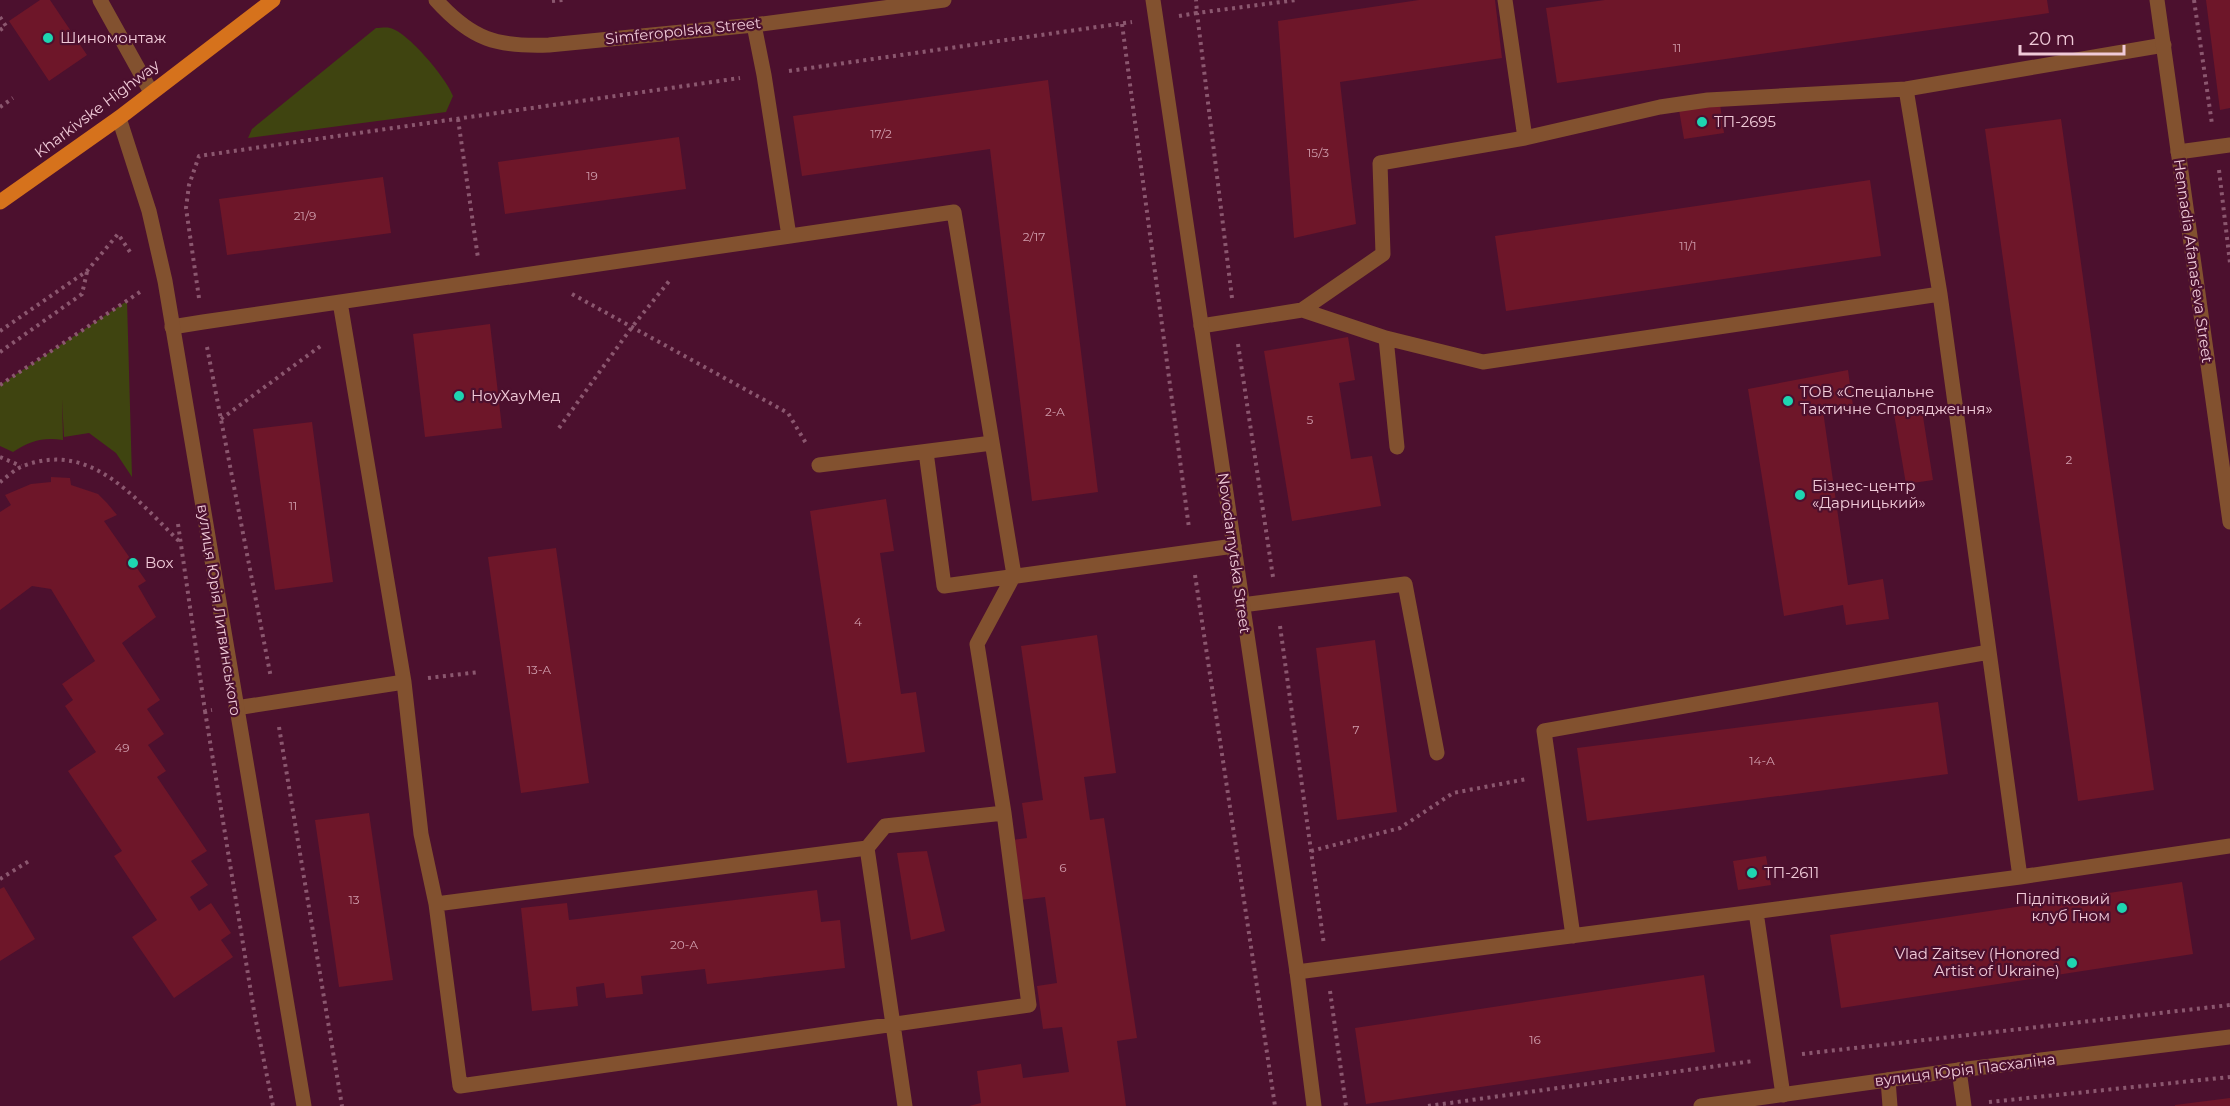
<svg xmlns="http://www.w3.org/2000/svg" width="2230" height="1106" font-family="Montserrat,sans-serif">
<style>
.green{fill:#3f4410}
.building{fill:#6e1629}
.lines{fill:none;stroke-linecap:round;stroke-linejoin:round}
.path{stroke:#8b576f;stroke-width:4;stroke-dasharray:3 4.5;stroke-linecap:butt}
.service{stroke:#82512f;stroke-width:15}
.minor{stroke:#82512f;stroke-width:15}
.primary{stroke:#d6721c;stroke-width:15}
.poi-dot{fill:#1ed5b1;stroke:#4c102e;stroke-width:2}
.labels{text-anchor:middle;stroke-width:4.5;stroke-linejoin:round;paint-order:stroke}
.number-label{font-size:12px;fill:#d09dac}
.street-label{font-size:15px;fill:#f0cad8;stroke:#4c102e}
.poi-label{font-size:15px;fill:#f0cad8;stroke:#4c102e;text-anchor:start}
</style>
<rect width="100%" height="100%" fill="#4c102e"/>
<!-- green -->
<path class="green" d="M376,28C380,28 386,27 390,28C408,32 447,79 453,96L446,112L248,138L252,129Z
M127,301L132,477L116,453L89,433L64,437L62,399L63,440C43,437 30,441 13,452L0,446V385Z"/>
<!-- building -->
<path class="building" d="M40,0H50L87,55L49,81L9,21Z
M1419,0H1495L1502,58L1340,82L1356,224L1294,238L1278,21Z
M1605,0H2047L2049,13L1557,83L1546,8Z
M2206,0H2230V108L2220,110Z
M1048,80L1098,492L1032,501L990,149L802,176L793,116Z
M1720,104L1724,133L1684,139L1679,110Z
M2061,119L2154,790L2078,801L1985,129Z
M679,137L686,189L505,214L498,162Z
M383,177L391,233L227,255L219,199Z
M1870,180L1881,256L1506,311L1495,236Z
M490,324L502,428L425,437L413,334Z
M1348,337L1355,380L1339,383L1351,459L1372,456L1381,506L1292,521L1264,351Z
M1848,370L1853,406L1823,411L1848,585L1883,579L1889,619L1846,625L1843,605L1784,616L1748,389Z
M1921,404L1933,480L1906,484L1893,408Z
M312,422L333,582L275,590L253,429Z
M51,477L70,478L71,485L98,494L107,503L117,515L104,521L146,581L138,586L156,617L122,643L160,700L147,709L164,734L148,745L166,771L157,777L207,851L191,861L208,885L190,897L199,911L211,903L231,933L221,940L233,957L174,998L132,937L157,920L114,856L122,851L68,771L96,752L65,706L73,700L62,684L95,661L51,589L32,586L0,610V512L11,505L5,495L31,484L51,482Z
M886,499L894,551L880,553L901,694L916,692L925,752L847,763L810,511Z
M556,548L589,783L521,793L488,557Z
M1097,635L1116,773L1084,777L1090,820L1104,818L1137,1038L1117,1041L1126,1106H969L981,1103L977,1071L1021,1064L1023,1078L1069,1072L1062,1027L1043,1029L1037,986L1057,983L1045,897L1020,900L1011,840L1027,838L1022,803L1043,800L1021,646Z
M1375,640L1397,812L1337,820L1316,648Z
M1938,702L1948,774L1587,821L1577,748Z
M369,813L393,980L339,987L315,820Z
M927,851L945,931L911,940L897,853Z
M1766,856L1771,885L1738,890L1733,861Z
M2182,882L2193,954L1841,1008L1830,935Z
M4,887L35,939L0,961V889Z
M817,890L821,922L840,920L845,968L707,984L705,969L641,976L643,994L606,998L604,983L576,987L578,1006L532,1011L521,908L567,903L569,920Z
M1704,975L1715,1052L1366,1104L1355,1028Z
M2230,1098V1106H2175V1105Z"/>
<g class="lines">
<!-- path -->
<path class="path" d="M2194,0L2212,124
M552,1L563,0
M1179,16L1197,13L1196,0
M0,17L6,26L0,30
M1122,24L1189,528
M789,71L1132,22
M0,107L13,98
M458,119L478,258
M2219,170L2230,263
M572,294L788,413L807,445
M199,298L186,208L189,185L199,156L740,78
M1232,298L1197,13L1296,0
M0,331L87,271L118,234L132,255
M1238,344L1273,577
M207,347L271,678
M0,352L82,294L87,272
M0,385L143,290
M221,419L322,345
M559,428L632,327L670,280
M0,457L21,466
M0,482C7,477 15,469 23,466C92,440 135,499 180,542
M178,524L205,711L212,710
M1195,575L1275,1106
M1280,626L1324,945
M428,678L479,672
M205,711L254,1011L273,1106
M279,727L342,1106
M1311,851L1400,828L1453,793L1527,779
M0,879L29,861
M1330,991L1346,1106
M1802,1054L2230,1005
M1989,1102L2230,1077
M1428,1106L1753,1061"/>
<!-- service -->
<path class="service" d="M1505,0L1525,138
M754,25L764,75L789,236
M1906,89L1940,294L2020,877
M2178,152L2230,145
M1302,310L1386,338L1397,447
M1201,326L1302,310L1383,254L1380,163L1525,138L1660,107L1708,100L1906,89L2164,45
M172,327L203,322L954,212L1014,575L977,644L1004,813L1029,1005L460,1086L436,904L421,834L404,682L340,302
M1386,338L1483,362L1940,294
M926,452L944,586L1234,546
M819,465L992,443
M1242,605L1405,584L1437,753
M236,708L404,682
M867,848L905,1106
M436,904L867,848L885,826L1004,813
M1756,912L1783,1095
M1573,936L1544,731L1989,652
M1297,972L2020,877L2230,846
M1959,1070L1964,1106
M1888,1080L1890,1106"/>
<!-- minor -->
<path class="minor" d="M100,0L151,92
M436,0C472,40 497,47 549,45L754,25L944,0
M1153,0L1297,972L1314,1106
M2157,0L2230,522
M119,118L149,211L165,281L304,1106
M1701,1106L1959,1070L2230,1037"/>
<!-- primary -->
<path class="primary" d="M0,202L119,118L273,0"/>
</g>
<!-- markers -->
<g class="poi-dot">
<circle cx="48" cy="38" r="6"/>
<circle cx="1702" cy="122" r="6"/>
<circle cx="459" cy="396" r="6"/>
<circle cx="1788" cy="401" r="6"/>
<circle cx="1800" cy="495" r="6"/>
<circle cx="133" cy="563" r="6"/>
<circle cx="1752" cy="873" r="6"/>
<circle cx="2122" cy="908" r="6"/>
<circle cx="2072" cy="963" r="6"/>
</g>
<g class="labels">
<!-- number labels -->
<g class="number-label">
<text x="1677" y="52">11</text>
<text x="881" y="138">17/2</text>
<text x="1318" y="157">15/3</text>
<text x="592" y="180">19</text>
<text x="305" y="220">21/9</text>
<text x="1034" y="241">2/17</text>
<text x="1688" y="250">11/1</text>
<text x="1055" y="416">2-А</text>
<text x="1310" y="424">5</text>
<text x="2069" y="464">2</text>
<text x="293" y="510">11</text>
<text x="858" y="626">4</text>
<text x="539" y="674">13-А</text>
<text x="1356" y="734">7</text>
<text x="122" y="752">49</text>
<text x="1762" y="765">14-А</text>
<text x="1063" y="872">6</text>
<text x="354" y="904">13</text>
<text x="684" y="949">20-А</text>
<text x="1535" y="1044">16</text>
</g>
<!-- street labels -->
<g class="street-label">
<text transform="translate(683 31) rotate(-6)" y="5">Simferopolska Street</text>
<text transform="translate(97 109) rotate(-37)" y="5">Kharkivske Highway</text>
<text transform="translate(2193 261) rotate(82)" y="5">Hennadia Afanas'eva Street</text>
<text transform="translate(1234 553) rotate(82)" y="5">Novodarnytska Street</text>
<text transform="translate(219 610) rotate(81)" y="5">вулиця Юрія Литвинського</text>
<text transform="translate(1965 1070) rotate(-7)" y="5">вулиця Юрія Пасхаліна</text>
</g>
<!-- poi labels -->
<g class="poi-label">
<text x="60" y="43">Шиномонтаж</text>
<text x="1714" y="127">ТП-2695</text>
<text x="1800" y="397">ТОВ «Спеціальне<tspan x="1800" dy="17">Тактичне Спорядження»</tspan></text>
<text x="471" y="401">НоуХауМед</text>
<text x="1812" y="491">Бізнес-центр<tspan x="1812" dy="17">«Дарницький»</tspan></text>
<text x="145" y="568">Box</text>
<text x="1764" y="878">ТП-2611</text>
<text x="2110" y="904" text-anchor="end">Підлітковий<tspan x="2110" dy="17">клуб Гном</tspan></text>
<text x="2060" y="959" text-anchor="end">Vlad Zaitsev (Honored<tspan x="2060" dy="17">Artist of Ukraine)</tspan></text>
</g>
</g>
<!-- scale -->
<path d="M2020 45v9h104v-9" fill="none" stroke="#f0cad8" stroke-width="3"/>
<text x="2029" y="45" font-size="18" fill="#f0cad8" stroke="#4c102e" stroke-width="4.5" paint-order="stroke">20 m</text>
</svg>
